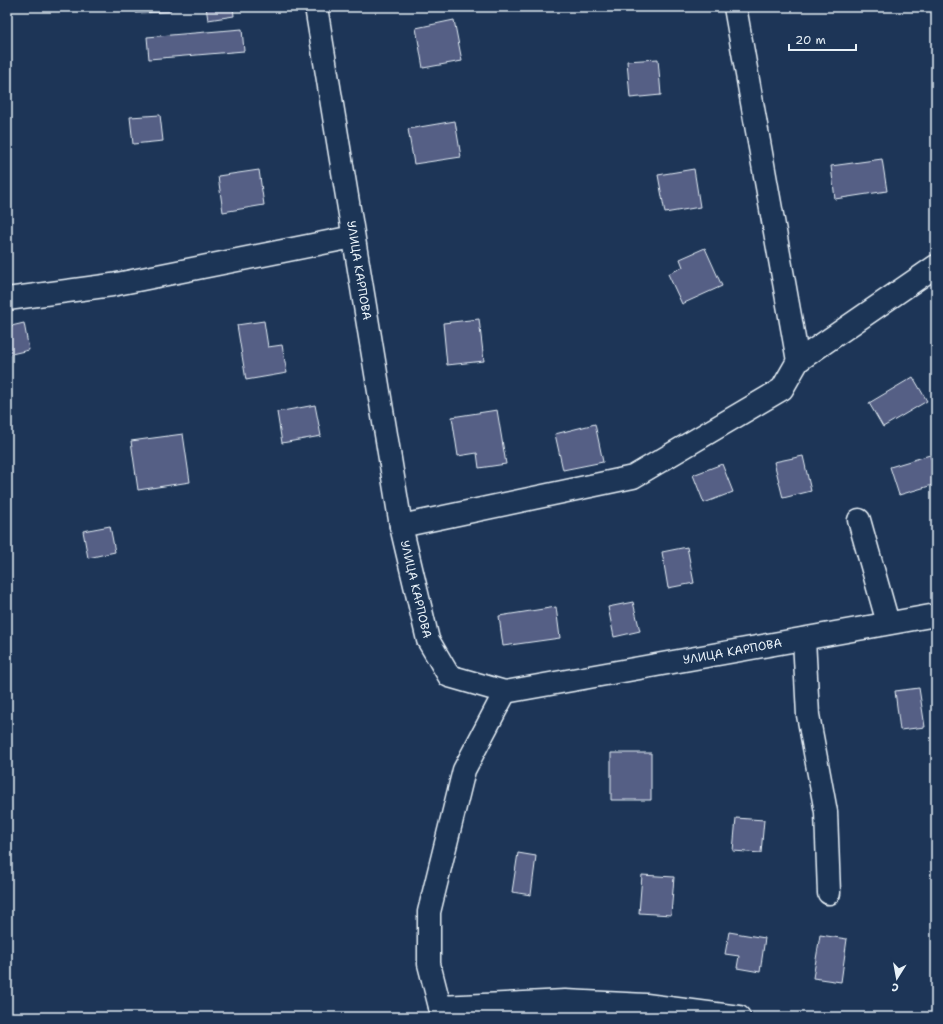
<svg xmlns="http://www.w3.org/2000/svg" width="943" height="1024" font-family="'Shantell Sans',sans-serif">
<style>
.building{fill:#545e85;stroke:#e8f1f8}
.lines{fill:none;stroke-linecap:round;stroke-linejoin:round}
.minor-casing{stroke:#e8f1f8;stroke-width:25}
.minor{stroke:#1d3557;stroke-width:22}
.labels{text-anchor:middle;stroke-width:4;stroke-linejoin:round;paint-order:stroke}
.street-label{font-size:12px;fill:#e8f1f8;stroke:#1d3557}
</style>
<rect width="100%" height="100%" fill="#1d3557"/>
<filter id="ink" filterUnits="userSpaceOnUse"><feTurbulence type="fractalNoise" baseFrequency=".025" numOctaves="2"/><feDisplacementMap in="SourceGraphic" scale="8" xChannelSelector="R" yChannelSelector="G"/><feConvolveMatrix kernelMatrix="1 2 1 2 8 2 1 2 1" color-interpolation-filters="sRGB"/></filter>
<g filter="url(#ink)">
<!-- building -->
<path class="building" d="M136,7H170V12L136,13Z
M206,7H233L234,16L208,20Z
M454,20L462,61L423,68L416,28Z
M242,29L244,51L149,59L147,37Z
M658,59L661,95L630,98L627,61Z
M160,115L163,141L133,144L130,117Z
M455,121L461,157L414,164L408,129Z
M882,159L887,191L835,199L831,166Z
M694,169L700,207L665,213L658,175Z
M259,170L264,205L223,212L218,176Z
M705,248L722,286L682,304L668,274L683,267L680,259Z
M479,319L484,361L447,365L443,323Z
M264,321L268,347L282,345L287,373L246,380L237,325Z
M24,323L29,350L7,355V327Z
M913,377L927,401L883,427L869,403Z
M315,405L321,436L282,443L277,412Z
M497,410L506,464L479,468L477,453L458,456L452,417Z
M595,424L603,462L563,470L555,434Z
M183,434L190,482L138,490L131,441Z
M930,455L936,475V484L899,495L890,467Z
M803,456L811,491L783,498L774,462Z
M722,464L733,492L704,503L693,475Z
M110,526L115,552L88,558L83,531Z
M687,547L694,583L668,588L662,552Z
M633,602L640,631L614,637L608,607Z
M556,607L560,638L503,646L499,616Z
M919,688L925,727L900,730L895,691Z
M611,753H651V800H611Z
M736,818L764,820L761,853L733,851Z
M518,853L536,856L531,895L512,892Z
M642,875L674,877L671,915L639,913Z
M729,932L765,938L760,972L737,968L739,956L725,954Z
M820,935L847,939L841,982L813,978Z"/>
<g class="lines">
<defs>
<g id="minor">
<path id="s1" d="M316,7L401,526L428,640L449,676L505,692L936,615"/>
<path d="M735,7L798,361"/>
<path d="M7,299L112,285L353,237"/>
<path d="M859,520L888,623"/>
<path d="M401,526L633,477L782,389L798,361L936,266"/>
<path d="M804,639L808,715L826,812L829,893"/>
<path d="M440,1007L565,1001L646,1005L739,1017"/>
<path d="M448,1017L440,1007L429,964V912L464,770L505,692"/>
</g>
</defs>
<!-- minor casing -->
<use href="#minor" class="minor-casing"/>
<!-- minor -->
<use href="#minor" class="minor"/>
</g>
</g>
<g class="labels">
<!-- street labels -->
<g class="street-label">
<text dy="4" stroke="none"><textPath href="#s1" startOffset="267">УЛИЦА КАРПОВА</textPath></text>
<text dy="4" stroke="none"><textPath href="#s1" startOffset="591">УЛИЦА КАРПОВА</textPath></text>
<text dy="4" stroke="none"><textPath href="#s1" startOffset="974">УЛИЦА КАРПОВА</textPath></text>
</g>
</g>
<!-- margin -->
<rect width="943" height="1024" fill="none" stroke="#1d3557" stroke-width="24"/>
<rect x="12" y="12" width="919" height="1000" fill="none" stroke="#e8f1f8" stroke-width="1.5" filter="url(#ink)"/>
<!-- north arrow -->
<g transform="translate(897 978) rotate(191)" stroke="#1d3557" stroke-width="3" paint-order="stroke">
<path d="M0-3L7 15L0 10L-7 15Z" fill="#e8f1f8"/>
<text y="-6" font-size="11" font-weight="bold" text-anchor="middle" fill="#e8f1f8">С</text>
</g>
<!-- scale -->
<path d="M789 44v6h67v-6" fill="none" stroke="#e8f1f8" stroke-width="2"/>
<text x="795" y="44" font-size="12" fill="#e8f1f8" stroke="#1d3557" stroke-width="3" paint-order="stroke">20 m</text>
</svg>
